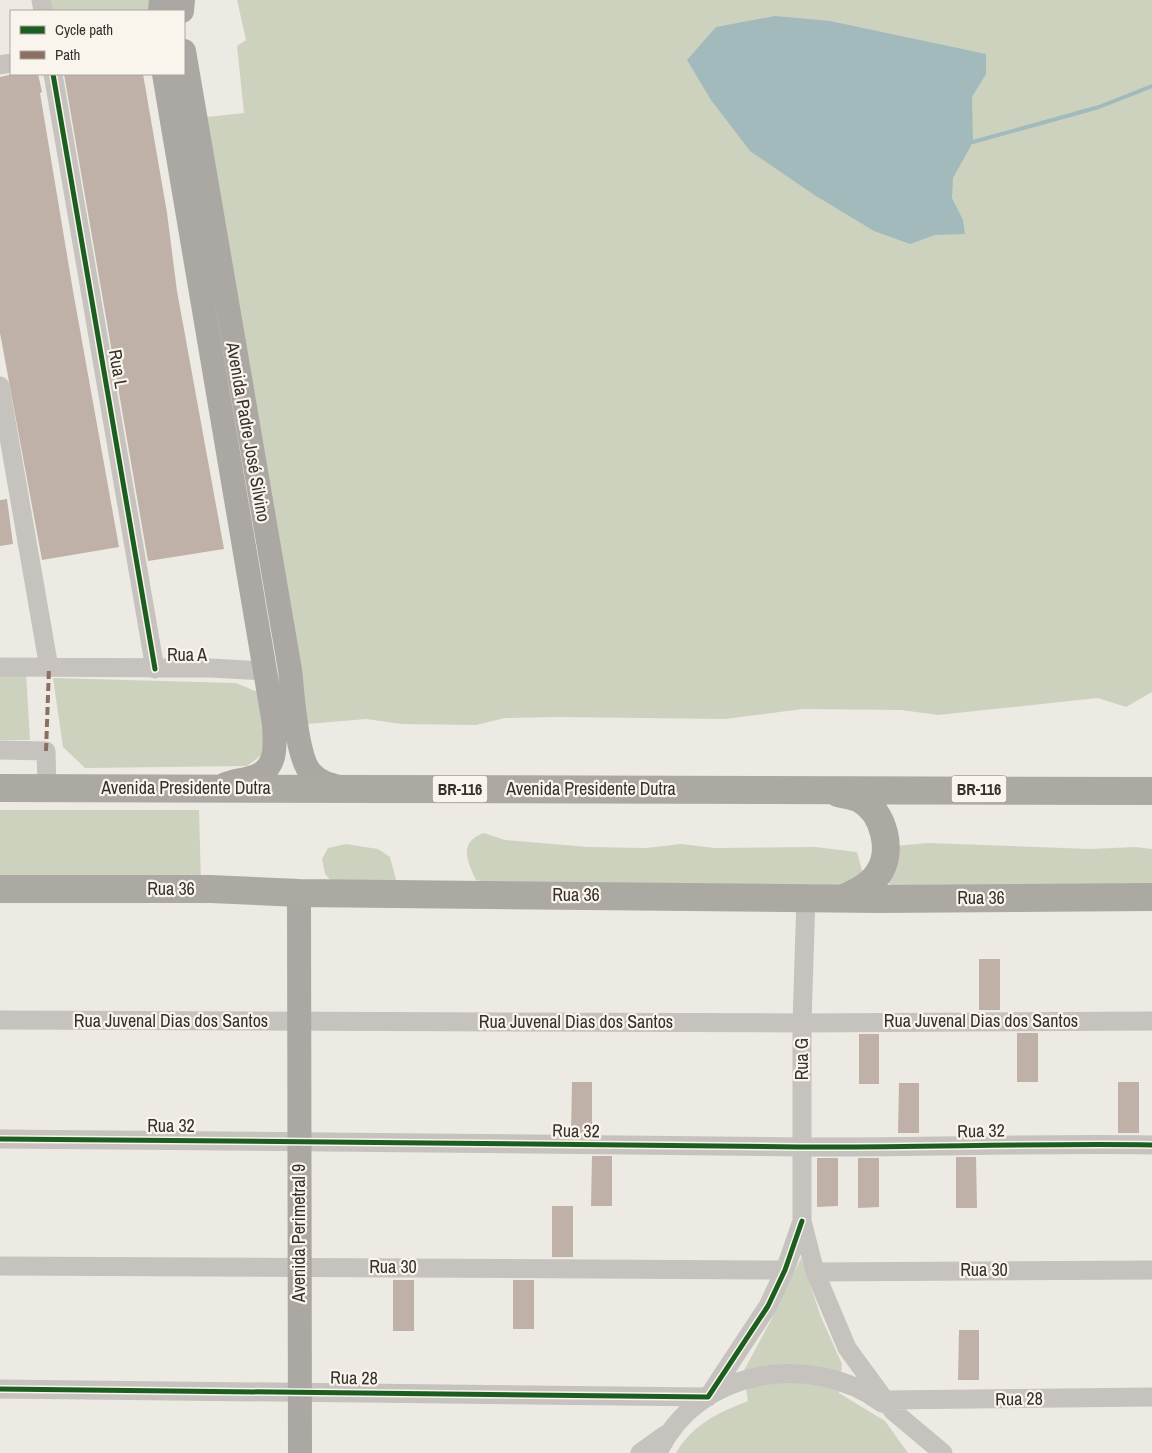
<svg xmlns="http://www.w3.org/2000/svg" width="1152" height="1453" font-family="'Archivo Narrow',sans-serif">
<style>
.green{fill:#cdd2bf}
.water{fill:#a2babc}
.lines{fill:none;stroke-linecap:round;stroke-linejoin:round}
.stream{stroke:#a2babc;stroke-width:4}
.building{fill:#bfb1a8}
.minor{stroke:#c6c2bd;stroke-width:19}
.major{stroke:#aba7a2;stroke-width:24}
.highway{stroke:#aca9a3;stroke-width:28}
.quiet{stroke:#8d6e63;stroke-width:4;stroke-dasharray:8 4;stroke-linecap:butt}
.cycleway-casing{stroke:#f9f4ec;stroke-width:8}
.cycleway{stroke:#1b5e20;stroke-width:5}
.labels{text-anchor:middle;stroke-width:4.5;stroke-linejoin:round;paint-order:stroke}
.shield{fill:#f9f4ec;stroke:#716b65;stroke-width:1}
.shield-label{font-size:16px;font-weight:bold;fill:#37302b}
.street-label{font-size:18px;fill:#37302b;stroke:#f9f4ec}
</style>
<rect width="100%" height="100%" fill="#edeae4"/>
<!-- green -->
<path class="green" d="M44,0H150L149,11H46Z
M237,0H1152V692L1126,707L1098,698L938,715L901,710L803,709L725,719L558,717L505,718L476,725L402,724L366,719L307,724L198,118L244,113L237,46L246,40Z
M26,673L30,740H0V674Z
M53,678L236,683L258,692L271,748L247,766L85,768L63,747Z
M0,810H199L201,883L0,884Z
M484,833L505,840L588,847L646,848L681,844L715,848L815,847L857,852L863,874L853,888L545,893L476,880C467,861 458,842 484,833Z
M928,843L1091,849L1135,847L1152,849V891H892L887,878L896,846Z
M346,844L378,849L390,857L396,880L387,890L342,893L325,874L322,859L328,848Z
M801,1258L821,1317L842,1364L839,1393L885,1421L908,1453H676C693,1424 718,1413 748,1401L743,1372L776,1311Z"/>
<!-- water -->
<path class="water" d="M775,16L830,21L986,54V74L972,97L973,142L953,178L952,198L963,220L965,234L935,235L910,244L874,231L816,196L750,151L711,100L687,60L716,27Z"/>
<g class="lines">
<!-- stream -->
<path class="stream" d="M973,142L1099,107L1152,86"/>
</g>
<!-- building -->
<path class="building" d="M14,74H38L42,92L40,93L73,291L119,547L42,560L0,333V77Z
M64,74H143L167,213L177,291L224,549L148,561Z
M7,499L13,544L0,546V500Z
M979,959H1000V1010H979Z
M1017,1033H1038V1082H1017Z
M859,1034H879V1084H859Z
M572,1082H592V1133H571Z
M1118,1082H1139V1133H1118Z
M899,1083H919V1133H898Z
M592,1156H612V1206H591Z
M956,1157H976L977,1208H956Z
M817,1158H838V1206L817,1207Z
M858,1158H879V1207L858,1208Z
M552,1206H573V1257H552Z
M393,1280H414V1331H393Z
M513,1280H534V1329H513Z
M959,1330H979V1380H958Z"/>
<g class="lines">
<!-- minor -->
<path class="minor" d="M41,0L43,11
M0,65L11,63
M53,74L155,669
M0,386L49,668
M0,667L211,668L266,671
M0,750L46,751L47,788
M806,897L802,1023V1221L815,1272L847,1348L893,1411L943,1453
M0,1020L802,1023L1152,1021
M0,1139C266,1140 533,1145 799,1147C917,1148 1034,1143 1152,1145
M0,1266L785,1270
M815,1272L1152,1270
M0,1389L708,1397L768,1306L785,1270L802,1221
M885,1400L1152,1397
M640,1453L665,1435
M658,1453C697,1368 812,1351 882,1403"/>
<!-- major -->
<path class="major" d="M160,11L161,0
M182,11L183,0
M184,51L290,670C293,695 296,757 311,773C320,783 331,785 343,788
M164,74L274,724C275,744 278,767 256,776C247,780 236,780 226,784
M299,893L300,1453"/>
<!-- highway -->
<path class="highway" d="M0,788L1152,791
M838,793C845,795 854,796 860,799C884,812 894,852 878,874C870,886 857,892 844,898
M0,889H211L299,893L878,899L1152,897"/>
<!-- quiet -->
<path class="quiet" d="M46,751L49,668"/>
<defs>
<path id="cycleway" d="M53,74L155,669
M0,1139C266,1140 533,1145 799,1147C917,1148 1034,1143 1152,1145
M0,1389L708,1397L768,1306L785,1270L802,1221"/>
</defs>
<!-- cycleway casing -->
<use href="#cycleway" class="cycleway-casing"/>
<!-- cycleway -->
<use href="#cycleway" class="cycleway"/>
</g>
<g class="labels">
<!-- shield labels -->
<g class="shield">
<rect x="432.5" y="775.5" width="55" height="27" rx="4"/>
<rect x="951.5" y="775.5" width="55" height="27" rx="4"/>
</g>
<g class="shield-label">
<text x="460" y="795">BR-116</text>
<text x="979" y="795">BR-116</text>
</g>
<!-- street labels -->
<g class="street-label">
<text transform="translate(118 369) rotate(80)" y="6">Rua L</text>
<text transform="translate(248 432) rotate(80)" y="6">Avenida Padre José Silvino</text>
<text x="187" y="661">Rua A</text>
<text x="186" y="794">Avenida Presidente Dutra</text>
<text x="591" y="795">Avenida Presidente Dutra</text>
<text x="171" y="895">Rua 36</text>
<text x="576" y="901">Rua 36</text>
<text x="981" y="904">Rua 36</text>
<text x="171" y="1027">Rua Juvenal Dias dos Santos</text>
<text x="981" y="1027">Rua Juvenal Dias dos Santos</text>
<text x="576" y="1028">Rua Juvenal Dias dos Santos</text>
<text transform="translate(802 1059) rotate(-90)" y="6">Rua G</text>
<text x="171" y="1132">Rua 32</text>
<text transform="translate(576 1131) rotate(1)" y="6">Rua 32</text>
<text transform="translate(981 1131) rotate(-1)" y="6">Rua 32</text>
<text transform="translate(299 1233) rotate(-90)" y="6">Avenida Perimetral 9</text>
<text x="393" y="1273">Rua 30</text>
<text x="984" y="1276">Rua 30</text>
<text transform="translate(354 1378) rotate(1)" y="6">Rua 28</text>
<text transform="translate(1019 1399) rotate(-1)" y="6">Rua 28</text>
</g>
</g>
<!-- legend -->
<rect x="10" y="10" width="175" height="65" fill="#f9f4ec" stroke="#aba69f"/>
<rect x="20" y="26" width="25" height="8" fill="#1b5e20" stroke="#aba69f"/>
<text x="55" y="35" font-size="15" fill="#37302b">Cycle path</text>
<rect x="20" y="51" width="25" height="8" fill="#8d6e63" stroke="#aba69f"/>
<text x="55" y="60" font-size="15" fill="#37302b">Path</text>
</svg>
